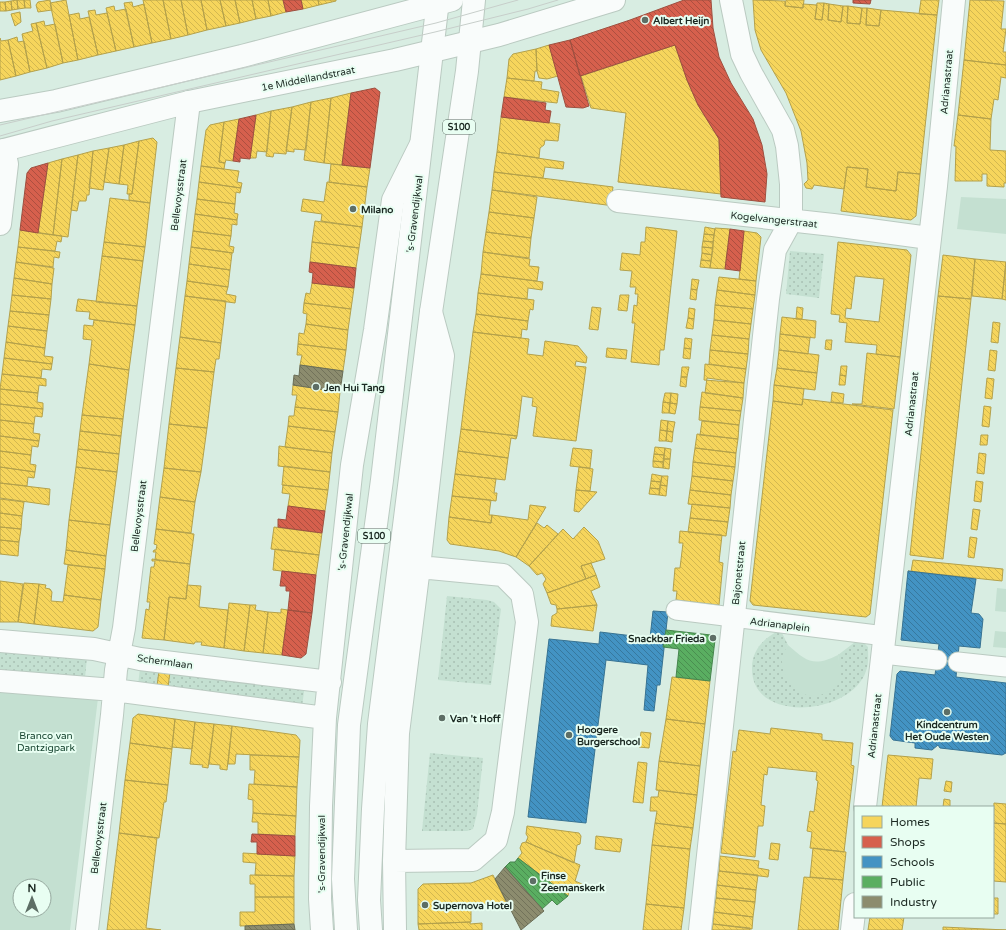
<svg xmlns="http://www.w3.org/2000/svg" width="1006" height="930" font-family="'Varela Round',sans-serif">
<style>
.grass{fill:url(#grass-dots)}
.park{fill:#c4e0d1;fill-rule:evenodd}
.homes{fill:url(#homes-back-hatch);stroke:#b4a14b;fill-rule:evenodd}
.shops{fill:url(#shops-back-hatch);stroke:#9e5040}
.schools{fill:url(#schools-back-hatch);stroke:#377393}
.public{fill:url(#public-back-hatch);stroke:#47864e}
.industry{fill:url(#industry-back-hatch);stroke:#6a6e57}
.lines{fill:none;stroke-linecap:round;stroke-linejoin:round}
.pedestrian-casing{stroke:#bacac1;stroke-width:21}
.minor-casing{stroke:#bacac1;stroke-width:24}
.tertiary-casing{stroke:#bacac1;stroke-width:24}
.primary-casing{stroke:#bacac1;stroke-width:24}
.pedestrian{stroke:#f9fcfb;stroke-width:19}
.minor{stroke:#f9fcfb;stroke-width:22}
.tertiary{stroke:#f9fcfb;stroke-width:22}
.primary{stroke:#f9fcfb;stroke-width:22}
.tram{stroke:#c7ceca;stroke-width:1}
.poi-dot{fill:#5d6e65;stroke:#e8fef2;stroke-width:1.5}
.labels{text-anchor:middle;stroke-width:4;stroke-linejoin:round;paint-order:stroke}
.shield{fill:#e8fef2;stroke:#586960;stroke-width:1}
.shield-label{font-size:9px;font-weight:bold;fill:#1b2922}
.poi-label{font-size:10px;font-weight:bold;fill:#1b2922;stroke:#e8fef2;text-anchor:start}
.street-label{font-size:10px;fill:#1b2922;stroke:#e8fef2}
.park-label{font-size:10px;fill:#174530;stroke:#e8fef2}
</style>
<defs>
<pattern id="grass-dots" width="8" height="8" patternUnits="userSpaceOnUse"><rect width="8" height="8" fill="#c4e0d1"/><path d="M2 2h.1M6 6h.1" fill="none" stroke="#a8c0b3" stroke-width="1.8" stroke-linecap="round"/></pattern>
<pattern id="homes-back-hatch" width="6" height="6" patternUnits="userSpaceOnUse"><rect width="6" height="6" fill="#f6d55c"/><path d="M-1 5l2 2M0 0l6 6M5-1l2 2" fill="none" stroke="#d2b750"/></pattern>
<pattern id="shops-back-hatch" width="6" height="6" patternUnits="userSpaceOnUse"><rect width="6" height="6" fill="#d6604d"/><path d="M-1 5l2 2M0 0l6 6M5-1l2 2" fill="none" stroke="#ad4f40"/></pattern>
<pattern id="schools-back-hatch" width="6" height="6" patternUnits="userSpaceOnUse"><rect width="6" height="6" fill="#4393c3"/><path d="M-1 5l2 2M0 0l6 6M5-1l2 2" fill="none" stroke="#37789e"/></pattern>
<pattern id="public-back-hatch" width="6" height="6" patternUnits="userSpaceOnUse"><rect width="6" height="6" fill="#5aae61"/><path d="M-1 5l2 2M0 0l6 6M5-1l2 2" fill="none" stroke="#4a8e50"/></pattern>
<pattern id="industry-back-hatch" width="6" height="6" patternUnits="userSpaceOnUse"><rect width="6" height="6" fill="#8c8c6e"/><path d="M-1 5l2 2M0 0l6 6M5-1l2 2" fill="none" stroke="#72725a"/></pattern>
</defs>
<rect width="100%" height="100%" fill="#d8ede2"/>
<!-- grass -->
<path class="grass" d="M790,251L824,254L819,298L786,294Z
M447,596L487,600L494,602L501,609L491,685L438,680Z
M776,632L782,633L788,645L782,658L840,673L838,655L855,642H863L868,647C868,654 869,664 866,671C852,715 751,725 752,668C752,651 762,640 776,632Z
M0,649L87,657L85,678L0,671Z
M140,668L305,684L302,707L138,685Z
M430,753L483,758L477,814L473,829L467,831H422Z"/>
<!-- park -->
<path class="park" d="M961,197L1006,199V234L957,229Z
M997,588L1006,589V612L995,611Z
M995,631L1006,632V648L993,647Z
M788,645C807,662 814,667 838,655L841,673L838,685C831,690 821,697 813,696C795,695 781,676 782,659C782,654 786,649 788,645Z
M0,689L98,698L70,930H0ZM20,886H44V910H20Z"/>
<!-- homes -->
<path class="homes" d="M17,0H24L25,8L18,9Z
M17,0L18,9L12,10L11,1Z
M24,0H30L31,8H25Z
M50,0L52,10L38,12L36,5L38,2Z
M66,0L78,60L63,63L50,3Z
M143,0H163L171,39L152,43Z
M163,0H181L188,35L171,39Z
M181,0H201L207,30L188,35Z
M201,0H220L226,26L207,30Z
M220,0H235L240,23L226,26Z
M235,0H252L256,19L240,23Z
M252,0H268L271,16L256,19Z
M268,0H283L286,12L271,16Z
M301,0H318L319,5L303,9Z
M318,0H336V1L319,5Z
M753,0L785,1V6L803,8V4L817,5L815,19L822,20L824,3L829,4L828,20L841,22L843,6H848L847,23L860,24L862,8H867L866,25L879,26L881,10L937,15L920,174L898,172L896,191L866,187L868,169L847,167L844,189L814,185L812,189L806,188L804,184L808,180L807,163L801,131L786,93L761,50L755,30Z
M786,0H804L803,8L785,6Z
M921,0H939L937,15L919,14Z
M970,0L1004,1L1001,29H1006L1003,52H1006V65L964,60Z
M11,1L12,10L6,11L5,2Z
M0,2H5L6,11H0Z
M132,2L133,7L144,4L152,43L134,47L124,3Z
M817,3H824L822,20L815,19Z
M829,4L843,6L841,22L828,20Z
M114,6L115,11L126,9L134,47L116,51L106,8Z
M848,6L862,8L860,24L847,23Z
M867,8L881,10L879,26L866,25Z
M95,10L96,15L107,13L116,51L98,55L88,11Z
M20,12L21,22L15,26L11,14Z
M79,13L80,19L89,17L98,55L78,60L69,15Z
M44,21L45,26L55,24L63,63L47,68L36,23Z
M36,23L47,68L30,72L22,34L33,31L31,24Z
M17,37L18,42L24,41L30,72L16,76L8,40Z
M0,38L1,41L8,40L16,76L0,80Z
M549,45L558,76L547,79L539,78L537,71L536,49Z
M675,45L687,80L698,105L719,139L721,194L618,182L626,113L591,108L581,76Z
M536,49L537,71H535L534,81L507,78L509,59L513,54Z
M964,60L1006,65V78L1001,77L998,100L994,99L991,119L958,115Z
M507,78L542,82L541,89L559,92L557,103L504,97Z
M351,93L342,165L324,163L331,98Z
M331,98L324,163L304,160L311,102Z
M311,102L306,150L294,149V152L286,151L292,107Z
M292,107L286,154L274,153L273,157L266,156L271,111Z
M271,111L267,152L257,151L256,158H250L256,115Z
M958,115L991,119L990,150L1006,151V183H1004V187L987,186V174H982V181H955L956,146H954Z
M501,117L560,124L558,141L545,140L544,145L540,148L539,158L497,152Z
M239,119L233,161L226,160L225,163L219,162L224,122Z
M224,122L219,162L225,163L224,169L201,166L206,130L210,125Z
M153,138L157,142L150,203L129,200V194H132L139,141Z
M139,141L132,194H127L128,185L119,184L124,145Z
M124,145L119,184L104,182L109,148Z
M109,148L103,190L89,188L93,151Z
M93,151L89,195H87L86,201H79L77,211L71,210L78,155Z
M497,152L564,162L563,169L545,167L543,178L494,172Z
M78,155L68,237L53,235L62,159Z
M62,159L53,235L38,233L48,163Z
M331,164L370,168L367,187L329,182Z
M201,166L239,171L237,182L242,183L241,188L199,182Z
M847,167L868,169L866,187L896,191L898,172L920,174L916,216L911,220L841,211Z
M494,172L613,187L612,194L614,206L492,190Z
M199,182L241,188L240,193L236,192L235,204L197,199Z
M327,182L367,187L362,227L321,221L322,214L301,211L303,199L324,202Z
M492,190L537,197L534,218L489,212Z
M110,198L150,203L145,247L104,242Z
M197,199L235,204L234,213L238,214L237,220L195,214Z
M489,212L534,218L531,238L486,232Z
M195,214L237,220V225L232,224L231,236L193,231Z
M315,221L362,227L359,248L312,242Z
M646,227L677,231L664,350H660L659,365L631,362L635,323H632L634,305L637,306L638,294H635L636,287H630L632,271L620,270L622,253L640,255L641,242H645Z
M705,227L715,229L714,235L704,234Z
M715,228L730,229L725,269L710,268Z
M20,230L62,236L61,242L57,241L55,251L18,247Z
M193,231L231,236L229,246L234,247L233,253L191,247Z
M744,231L757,233L761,237L756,281L739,279Z
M486,232L531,238L529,258L483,252Z
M704,234L714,235L713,242L703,241Z
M703,241L713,242V248L702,247Z
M104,242L145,247L143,261L102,256Z
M312,242L359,248L356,268L310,262Z
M838,242L907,250L911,255L900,357L876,354L877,345L845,342L847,323L839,322L840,315L831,314ZM855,276L884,279L879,322L845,318L846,308L851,309Z
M18,247L60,252L59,258L54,257L53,267L16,262Z
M191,247L232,253L230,270L189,264Z
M702,247L713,248L712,255L702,253Z
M483,252L530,259L529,266L539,267L537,281L481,274Z
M702,253L712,255L711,261L701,260Z
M943,255L975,259L971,299L938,296Z
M102,256L143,261L137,306L96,302Z
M975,259L1006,262L1002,299L972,296Z
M701,260L711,261L710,268L700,267Z
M16,262L54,268L52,284L14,278Z
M1006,262V300L1002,299Z
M189,264L230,270L228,287L187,281Z
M481,274L543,282L542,290L528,288L527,299L478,293Z
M719,277L756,281L755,295L717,290Z
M14,278L52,284L51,299L12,295Z
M692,279L699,280L697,290L691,289Z
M187,281L228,287L226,294L236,296L235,303L185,296Z
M312,283L354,288L351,309L304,303L306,293L310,294Z
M691,289L697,290L696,300L690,299Z
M717,290L755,295L753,309L715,305Z
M478,293L534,300L533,310L530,309L528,321L476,314Z
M12,295L51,299L49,315L10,311Z
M620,295H629L627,311L618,310Z
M185,296L226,301L221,343L180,337Z
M938,296L971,299L943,559L910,555Z
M78,299L137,306L135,325L89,319L90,312L76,311Z
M304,303L351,309L348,330L306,324L307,314L303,313Z
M715,305L753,309L751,324L714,320Z
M592,307L601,308L598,330L589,329Z
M797,307L803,308L802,319H796Z
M689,308L695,309L694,319L688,318Z
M10,311L49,315L47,331L8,326Z
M476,314L528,321L527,330L522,329L521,338L473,332Z
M782,317L816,321L815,338L780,334Z
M688,318L694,319L693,329L686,328Z
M94,320L135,325L129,370L89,364L92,340L83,339L84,325L93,326Z
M714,320L751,324L749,339L712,335Z
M993,322L1000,323L998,343L991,342Z
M306,324L348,330L346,350L298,344L299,333L304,334Z
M8,326L47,331L45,348L6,342Z
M473,332L529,339L527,354L543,356L545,341L578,346L587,357L586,363L576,361L575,366L586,367L576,441L533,436L537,407L532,406L533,398L522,396L517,436L461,429Z
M780,334L810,338L808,354L779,350Z
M712,335L749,339L748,354L710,350Z
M180,337L221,343L219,359H216L214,372L176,368Z
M685,338L692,339L691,349L684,348Z
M826,340H832L831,350L825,349Z
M6,342L45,348L44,356L53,357L52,364L4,358Z
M298,344L346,350L343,371L300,365L302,355H297Z
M607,348L627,350L626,359L606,357Z
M684,348L691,349L690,359L683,358Z
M710,350L748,354L746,369L709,364Z
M779,350L819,355L817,373L777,368Z
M990,350L997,351L995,371L988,370Z
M867,353L900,357L894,409L852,404H862Z
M4,358L52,364L51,370L42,369L41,378L2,374Z
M89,364L129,370L123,419L82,415Z
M705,364L746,369L744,383L704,380Z
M841,366H847L846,376L840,375Z
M682,367H689L687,377H681Z
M176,368L214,372L207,428L169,424Z
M777,368L817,373L815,390L774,385Z
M2,374L46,379V386L39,385L38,393L0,389Z
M840,375L846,376L845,385H839Z
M681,377H687L686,387L680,386Z
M707,378L744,383L743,398L705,393Z
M987,378L994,379L992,399L985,398Z
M293,385L340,392L338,412L295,407L297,395H292Z
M774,385L804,389L802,405L773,401Z
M0,389L38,393L37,402L43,403V409L0,404Z
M702,392L743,398L741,411L700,407Z
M832,392L844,394L843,403L831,402Z
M665,393H671L670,403L663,402Z
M671,393L678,394L677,404L670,403Z
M803,399L893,410L870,614L866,617L753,605L750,601L773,401L802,405Z
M663,402L670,403L669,413H662Z
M670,403L677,404L675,414L669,413Z
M0,404L43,409L42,417L35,416L34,424L0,420Z
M984,406L991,407L989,427L982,426Z
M295,407L338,412L335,432L288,426L289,416H294Z
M700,407L741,411L739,425L699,420Z
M82,415L123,419L121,436L80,431Z
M0,420L34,424L33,433L40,434L39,441L0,436Z
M661,420L668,421L667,431L660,430Z
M668,421L675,422L673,432L667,431Z
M702,421L739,425L738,439L700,435Z
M169,424L207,428L201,472L164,468Z
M288,426L335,432L332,453L285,447Z
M461,429L517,436L516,439L511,438L508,458L458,451Z
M660,430L667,431L666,441H659Z
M80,431L121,436L119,454L78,449Z
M667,431L673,432L672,442L666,441Z
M697,434L738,439L736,453L695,448Z
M981,435H988L987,445H980Z
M0,436L39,441L38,447L32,446L31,455L0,451Z
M279,446L332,453L330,472L278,466Z
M655,447L665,448L664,455L654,454Z
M573,448L592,450L590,468L570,466Z
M665,448L671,449L670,459H664Z
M695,448L736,453L735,467L693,462Z
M78,449L119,454L117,472L76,467Z
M0,451L31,455L30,464L36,465L35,472L0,467Z
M458,451L508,458L505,480L455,474Z
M979,453L986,454L984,474L977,473Z
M654,454L664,455L663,462L653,461Z
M664,459H670L669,469L663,468Z
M653,461L663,462V468L653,467Z
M693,462L735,467L733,481L692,476Z
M284,466L330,472L328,490L282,485Z
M0,467L35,472L34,478L28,477L27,486L0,483Z
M76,467L117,472L110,525L69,520Z
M579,467L593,469L590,491L576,490Z
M164,468L201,472L195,502L160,497Z
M455,474L496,479L494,493H497L496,501L452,496Z
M652,474L662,476L661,482L651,481Z
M662,476H668L667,486L660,485Z
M692,476L733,481L731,495L690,490Z
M651,481L661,482L660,489L650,488Z
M976,481L983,482L981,502L974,501Z
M0,483L50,489L49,505L0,498Z
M283,485L328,490L325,511L288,506L290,494L282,493Z
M660,485L667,486L666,496L659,495Z
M650,488L660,489L659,495L649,494Z
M576,490L597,492L579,512L574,511Z
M690,490L731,495L730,508L688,504Z
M452,496L491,500L489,515H492L491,523L449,517Z
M160,497L195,502L191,533L156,529Z
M0,499L24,502L22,516L0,513Z
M692,504L730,508L728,522L690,518Z
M530,505L546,507L516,557L499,551L450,544L447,540L449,517L491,523L492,515L528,520Z
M973,509L980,510L977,530L971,529Z
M0,513L22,516L21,529L0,527Z
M690,518L728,522L726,536L688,532Z
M69,520L110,525L106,556L66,550Z
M537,523L544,528L547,525L558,534L529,566L516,557Z
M0,527L21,529L19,542L0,540Z
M274,527L322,533L319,555L271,549Z
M584,527L598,541L605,559L581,566L586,579L547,593L543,584L546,579L542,573L537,575L529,566L563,529L573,539Z
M156,529L194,534L190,564L155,560L156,552H153L154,550H156L157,545L154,544Z
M680,531L722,535L719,562L723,563L719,605L676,600L677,591H673L675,568H680L683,543H679Z
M970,537L977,538L974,558L968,557Z
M0,540L19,542L18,556L0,554Z
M275,549L319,555L316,575L273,570Z
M66,550L106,556L105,569L64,564Z
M152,559L190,564L186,599L169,597L164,640L142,638L146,609L149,610L150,602H147L151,567H154L155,561H152Z
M913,560L1003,569L1002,581L908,571L911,572Z
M591,563L596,575L586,579L581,566Z
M68,565L105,569L101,600L64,595Z
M596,575L600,587L591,591L597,605L557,609L556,605L551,604L547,593Z
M0,581L23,584L18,622H0Z
M24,583L39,584L34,624L18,622Z
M39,584L46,585L45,588L50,589L52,592L51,601L63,602L64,595L101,600L98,627L93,631L34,624Z
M187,585L201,586L199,607L228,610L224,648L201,645L202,642H195L194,644L164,640L169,597L186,599Z
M229,603L250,605L244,651L224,648Z
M250,605H256L255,610L268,612L263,653L244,651Z
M597,605L593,631L551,626L552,616L557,613V609Z
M281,609L288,610L282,655L263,653L268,612L281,613Z
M159,671L170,672L168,687L157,686Z
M672,677L710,681L705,724L666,719Z
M138,714L175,719L172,749L130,743L133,718Z
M175,719L195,722L192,749L172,747Z
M666,719L705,724L700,766L659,761Z
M195,722L214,724L208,768L202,767L203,765L190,764Z
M214,724L232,726L227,770L220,769V765L209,764Z
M232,726L296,735L300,740L299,757L236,754L235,764H228Z
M771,728L822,734V740L853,743L851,765L854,766L844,852L810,848L812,832L807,831L810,811L814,812L818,781L816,780L817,772L768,767L767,775L764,774L761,805L765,806L763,826H758L755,857L721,853L733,751L736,752L739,730L770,734Z
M641,732L651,733L649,748L639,747Z
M130,743L172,749L168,785L125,780Z
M250,755L299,757L297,787L254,784L255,770H250Z
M888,755L933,759L931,779L919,778L916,807H882Z
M659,761L700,766L697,795L656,790Z
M638,762L647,763L643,803L633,802Z
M125,780L168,785L166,802H164L159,838L119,833Z
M946,781L952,782L951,792L944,791Z
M249,784L297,787L296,816L253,813V800L248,799Z
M659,790L697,795L693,828L655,823L657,811H650L651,797H658Z
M944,799L950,800V807H943Z
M994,803L1006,804V824L993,823Z
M253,813L296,816L295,836L258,834V822H252Z
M655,823L693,828L690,849L652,845Z
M993,823L1006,824V882L993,881Z
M527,826L579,833L581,836L580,844L577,845L574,863L526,842L528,837L526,834Z
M119,833L157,838L146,928L161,930H107Z
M596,836L622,839L620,852L595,849Z
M526,842L580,865L575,881L582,884L579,891L570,888L568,896L518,858L522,853L520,848L522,843Z
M771,843L780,844L778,860L769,859Z
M652,845L690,849L684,908L646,904Z
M813,848L846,852L843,880L810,877Z
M243,853L295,856L294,876L255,875L256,863L243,862Z
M720,856L759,861L758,868L769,870L768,877L719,871Z
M719,871L758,875L756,890L717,885Z
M250,875L294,876V897H255V884H250Z
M493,875L508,906L483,904V907H471V922L418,924V889L423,884L471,883Z
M804,877L843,880L838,930H798Z
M717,885L756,890L755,902L716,898Z
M255,897H294V924L240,926V912H255Z
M716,898L755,902L753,917L714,912Z
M993,898H998V914H993Z
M646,904L684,908L681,930H643Z
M714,912L753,917L752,929L713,924Z
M870,917H904L902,930H868Z
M470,922V924L482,923V930H419L418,924Z
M713,924L750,928V930H712Z
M943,927L1006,930H943Z"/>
<!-- shops -->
<path class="shops" d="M283,0H301L303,9L286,12Z
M684,0H711L713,28L719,57L731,83L753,119L762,145L767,174L765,202L721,197L719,139L698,105L687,80L675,45L580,76L570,40L630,20Z
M853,0H871L870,4L853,3Z
M570,40L589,106L583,108L566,107L549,45Z
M375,88L380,92L370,168L342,165L351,93Z
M504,97L546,103L545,110L551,111L549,123L501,117Z
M256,115L250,159L240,158V162L233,161L239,119Z
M48,163L38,233L20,230L27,173L31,168Z
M730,229L744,231L740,271L725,269Z
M310,262L356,268L354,288L312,283L313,273L309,272Z
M288,506L325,511L322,533L278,527V519L286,520Z
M282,571L316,575L312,613L288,610L290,591H286V586H280Z
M288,610L312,613L306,654L301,658L282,655Z
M252,834L295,836V856L257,854V842H251Z"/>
<!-- schools -->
<path class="schools" d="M908,571L976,579L971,613L979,614L983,619L980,648L959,646L956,677L1006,683V753L1002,755L940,748L938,745L932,750L915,748V743L893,740L890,736L897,674L900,671L935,675L939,644L901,640Z
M653,611L668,612L660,685H657L654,711L644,710L648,665L606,660L586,823L528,817L549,639L599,644L600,632L650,638Z"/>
<!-- public -->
<path class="public" d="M666,630L711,635L715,640L710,681L676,677L679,649L663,647Z
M518,858L568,896L557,905L552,900L542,909L505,867L510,862H515Z"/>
<!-- industry -->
<path class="industry" d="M300,365L343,371L340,392L293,385L294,375L299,376Z
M505,867L544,911L521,930L495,879Z
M294,924L295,930H245V926Z"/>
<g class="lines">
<defs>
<path id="pedestrian" d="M676,610L885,636
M883,654L937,660
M958,662L1006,667"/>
<path id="minor" d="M618,201L833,225L929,238
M0,224L7,164L4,150
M0,641L94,649L140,659L330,682
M0,681L114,690L325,718
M865,807L936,186L954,0
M394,861L473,860L496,840L503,812L527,622L522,594L503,575L419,567
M87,930L112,715L116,670L124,628L189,102
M322,930L320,899L321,806L325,718L352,465L375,330L393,200L420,146
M395,930L394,861L398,733L419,567L443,356L431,312
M700,930L768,299L775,250L791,221V184L787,146L783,130L751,73L742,54L731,0
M852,930L855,904"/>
<path id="tertiary" d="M0,111L56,101L242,56L452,0
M0,151L189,102L395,60L499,35L614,0"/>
<path id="primary" d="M346,930L343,879L349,725L382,480L438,0
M371,930L369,900L373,809L379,724L431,312L467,71L474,0"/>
</defs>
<!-- pedestrian casing -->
<use href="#pedestrian" class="pedestrian-casing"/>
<!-- minor casing -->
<use href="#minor" class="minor-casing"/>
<!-- tertiary casing -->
<use href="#tertiary" class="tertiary-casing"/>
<!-- primary casing -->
<use href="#primary" class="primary-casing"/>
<!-- pedestrian -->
<use href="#pedestrian" class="pedestrian"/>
<!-- minor -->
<use href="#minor" class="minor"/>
<!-- tertiary -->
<use href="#tertiary" class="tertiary"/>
<!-- primary -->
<use href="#primary" class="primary"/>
<!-- tram -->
<path class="tram" d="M0,125L436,23L518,0
M0,136L52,121L435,32L528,9L558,0"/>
</g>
<!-- markers -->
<g class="poi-dot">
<circle cx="645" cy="20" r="4"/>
<circle cx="353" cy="209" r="4"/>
<circle cx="316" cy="387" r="4"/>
<circle cx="713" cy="638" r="4"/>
<circle cx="947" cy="712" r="4"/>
<circle cx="442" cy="718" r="4"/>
<circle cx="569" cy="735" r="4"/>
<circle cx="533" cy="881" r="4"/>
<circle cx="425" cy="905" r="4"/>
</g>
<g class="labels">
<!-- shield labels -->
<g class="shield">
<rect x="443" y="120" width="32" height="14" rx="3"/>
<rect x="358" y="529" width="32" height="14" rx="3"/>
</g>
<g class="shield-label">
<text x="459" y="130">S100</text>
<text x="374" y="539">S100</text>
</g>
<!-- poi labels -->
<g class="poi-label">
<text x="653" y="24">Albert Heijn</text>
<text x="361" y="213">Milano</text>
<text x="324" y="391">Jen Hui Tang</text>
<text x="705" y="642" text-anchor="end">Snackbar Frieda</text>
<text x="450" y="722">Van 't Hoff</text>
<text x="947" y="728" text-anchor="middle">Kindcentrum<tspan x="947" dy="12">Het Oude Westen</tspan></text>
<text x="577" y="733">Hoogere<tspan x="577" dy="12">Burgerschool</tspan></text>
<text x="541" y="879">Finse<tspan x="541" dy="12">Zeemanskerk</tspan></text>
<text x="433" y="909">Supernova Hotel</text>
</g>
<!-- street labels -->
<g class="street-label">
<text transform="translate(308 78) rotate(-11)" y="4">1e Middellandstraat</text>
<text transform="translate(946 82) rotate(-85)" y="4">Adrianastraat</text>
<text transform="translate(178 195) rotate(-83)" y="4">Bellevoysstraat</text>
<text transform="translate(414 214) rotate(-83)" y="4">'s-Gravendijkwal</text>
<text transform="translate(774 219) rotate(6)" y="4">Kogelvangerstraat</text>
<text transform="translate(911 404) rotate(-84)" y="4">Adrianastraat</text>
<text transform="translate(138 516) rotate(-83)" y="4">Bellevoysstraat</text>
<text transform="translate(345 532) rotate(-84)" y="4">'s-Gravendijkwal</text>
<text transform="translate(738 573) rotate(-84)" y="4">Bajonetstraat</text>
<text transform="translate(780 624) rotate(7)" y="4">Adrianaplein</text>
<text transform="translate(165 661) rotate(8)" y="4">Schermlaan</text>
<text transform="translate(874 726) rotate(-84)" y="4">Adrianastraat</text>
<text transform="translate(98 838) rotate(-83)" y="4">Bellevoysstraat</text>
<text transform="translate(321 854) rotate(-90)" y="4">'s-Gravendijkwal</text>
</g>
<!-- park labels -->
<g class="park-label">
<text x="46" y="739">Branco van<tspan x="46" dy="12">Dantzigpark</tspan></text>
</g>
</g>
<!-- legend -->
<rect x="854" y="806" width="140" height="112" fill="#e8fef2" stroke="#96a99f"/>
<rect x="862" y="816" width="20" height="12" fill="#f6d55c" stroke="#96a99f"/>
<text x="890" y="826" font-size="12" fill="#1b2922">Homes</text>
<rect x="862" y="836" width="20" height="12" fill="#d6604d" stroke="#96a99f"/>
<text x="890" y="846" font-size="12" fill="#1b2922">Shops</text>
<rect x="862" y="856" width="20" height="12" fill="#4393c3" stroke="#96a99f"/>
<text x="890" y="866" font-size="12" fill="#1b2922">Schools</text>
<rect x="862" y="876" width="20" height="12" fill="#5aae61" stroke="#96a99f"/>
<text x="890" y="886" font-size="12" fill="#1b2922">Public</text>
<rect x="862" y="896" width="20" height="12" fill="#8c8c6e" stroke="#96a99f"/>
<text x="890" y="906" font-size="12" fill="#1b2922">Industry</text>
<!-- north arrow -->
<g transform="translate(32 898)"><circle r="19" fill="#e8fef2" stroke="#96a99f"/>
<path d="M0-3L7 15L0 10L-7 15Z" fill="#5d6e65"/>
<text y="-6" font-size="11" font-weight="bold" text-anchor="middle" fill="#1b2922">N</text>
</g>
</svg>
